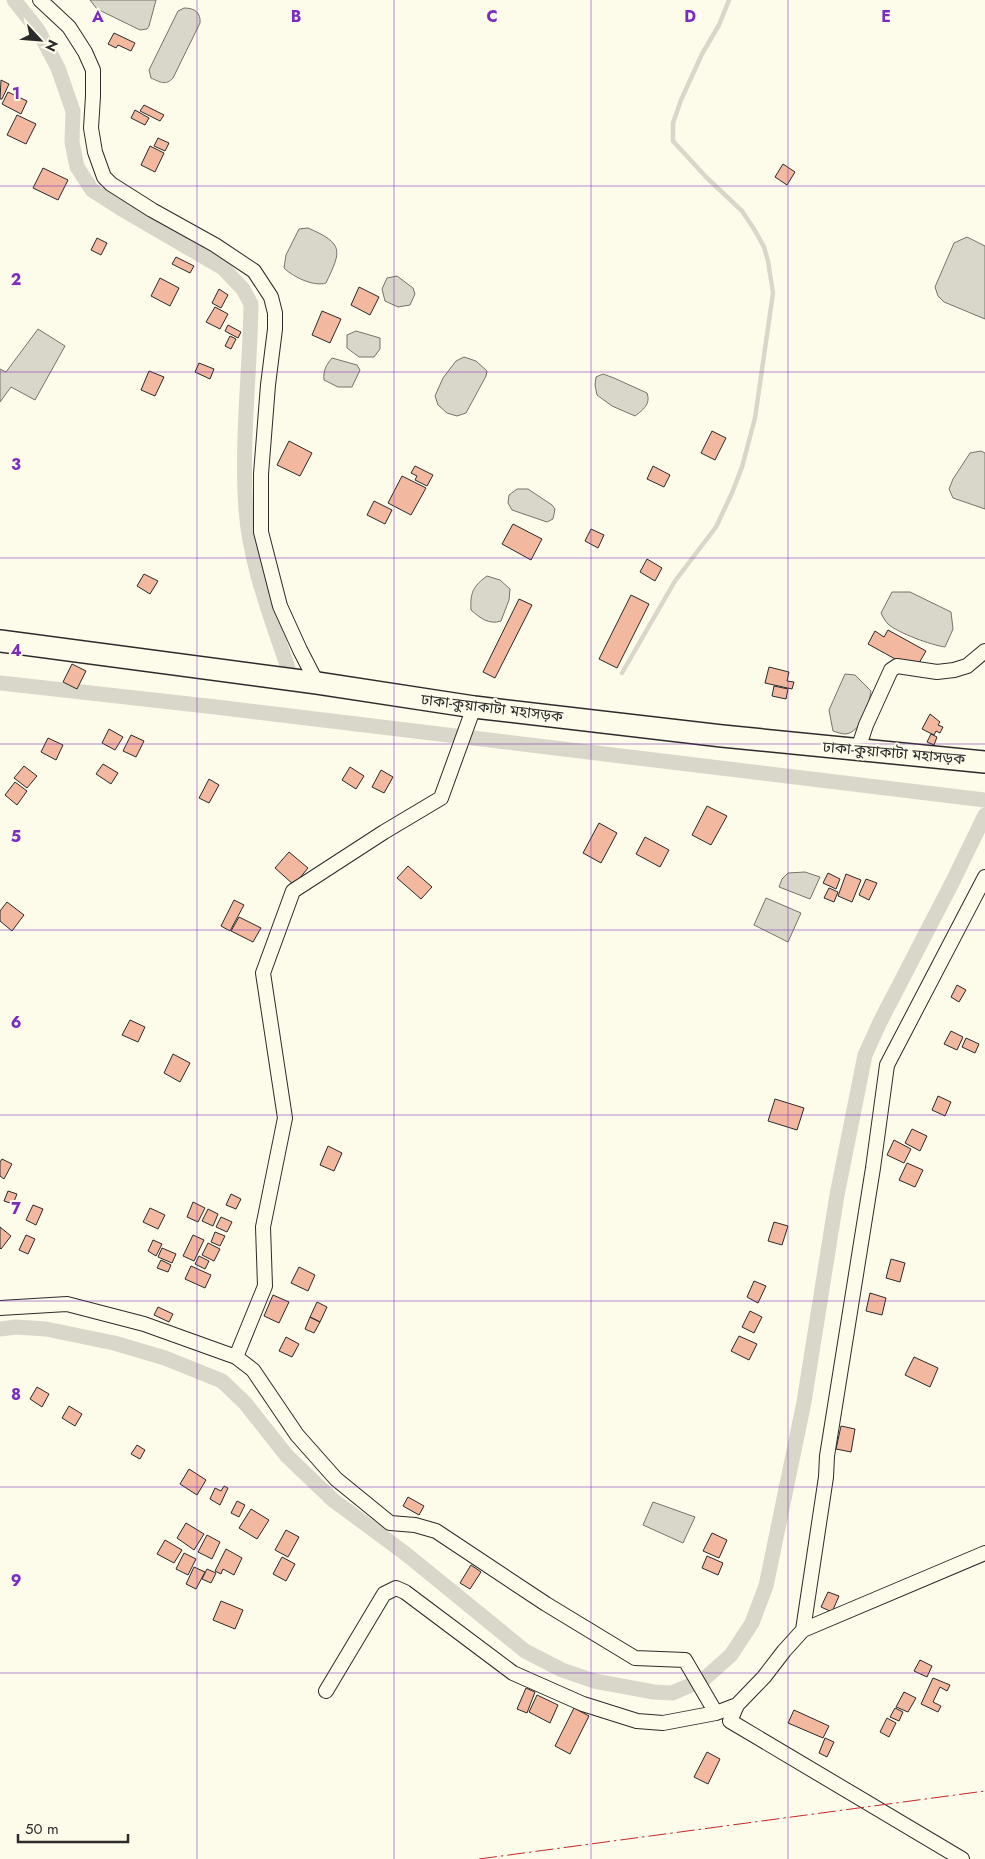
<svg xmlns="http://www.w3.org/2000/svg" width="985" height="1859" font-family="Jost,'Noto Sans Bengali',sans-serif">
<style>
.water{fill:#d8d7c9;stroke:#74746e}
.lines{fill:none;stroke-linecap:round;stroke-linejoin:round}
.stream{stroke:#d8d7c9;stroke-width:4.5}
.canal{stroke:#d8d7c9;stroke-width:15}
.building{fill:#f2b8a0;stroke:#2b2b2b}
.minor-casing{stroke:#2b2b2b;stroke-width:16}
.primary-casing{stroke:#2b2b2b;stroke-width:24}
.minor{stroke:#fdfbea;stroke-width:14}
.primary{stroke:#fdfbea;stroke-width:21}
.power{stroke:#c62828;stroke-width:1;stroke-dasharray:18 4 2.5 4;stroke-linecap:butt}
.grid{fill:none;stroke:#7b2cbf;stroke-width:1;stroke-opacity:0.55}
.labels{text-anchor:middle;stroke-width:4;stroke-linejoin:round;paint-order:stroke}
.street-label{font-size:15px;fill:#2b2b2b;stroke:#fdfbea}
.grid-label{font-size:16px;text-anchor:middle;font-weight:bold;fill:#7b2cbf;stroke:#fdfbea;stroke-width:4;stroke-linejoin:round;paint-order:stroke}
</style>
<rect width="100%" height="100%" fill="#fdfbea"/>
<!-- water -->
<path class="water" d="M90,0H156L149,26L147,29L140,30L97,9Z
M184,8C195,8 201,13 200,23L173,78C166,86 160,82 151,78L149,70L178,11Z
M308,228C345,244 341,251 326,283C314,287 293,277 284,268L286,255L299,229Z
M967,237L985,246V319L944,302L938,296L935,287L954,243Z
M397,276L413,288L415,294L410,305L398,307L385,301L382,289L387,278Z
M38,329L65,346L35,400L11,387L0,402V369L6,372Z
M356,331L380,338V349L374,357H359L347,348V335Z
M464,357L476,361L487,371L486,376L466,413L457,416L447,413L438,405L435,396L443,378L456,361Z
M332,358L357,365L360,370L352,387H338L324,380C323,371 326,365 332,358Z
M603,374L614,378L647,393C651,404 643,410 635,416L612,406L597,395L595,385L596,377Z
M981,451L985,453V509L953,498L949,489L953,479L970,453Z
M517,489H528L552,505L555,509L553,519L547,522L512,510L508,503L509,495Z
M487,576L500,580L510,589L509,600L501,621C489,625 480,618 471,610C470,593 473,586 487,576Z
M892,592H910L951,612L953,629L945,647C931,645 898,633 888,624C885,621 883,617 881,613Z
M845,674L855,675L871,691C869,704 862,733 845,734C842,734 836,732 833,731L829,710Z
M805,872L820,877L810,899L779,887L782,879L788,873Z
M766,898L801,913L788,942L754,925Z
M653,1502L695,1517L683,1543L643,1525Z"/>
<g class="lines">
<!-- stream -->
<path class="stream" d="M622,673L675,581L716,527L732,493L742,467L755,418L773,293L768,261L764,247L754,229L742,211L706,177L673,141V123L681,100L702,54L719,25L729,0"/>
<!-- canal -->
<path class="canal" d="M14,0L38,30L58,68L73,111L72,142L77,167L92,190L120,208L223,268L243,289L251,304C250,373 241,442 246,510C250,564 271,617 288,668
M0,683L216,707L985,800
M0,1329L16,1327L46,1329L114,1343L165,1358L222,1381L245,1403L287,1456L333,1500L406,1554L525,1651L562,1670L594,1681L654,1692L672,1693L703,1680L731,1655L752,1623L766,1586L804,1402L837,1195L865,1055L880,1022L953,881L985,815"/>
</g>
<!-- building -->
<path class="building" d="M114,33L135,43L131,51L118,45L116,48L108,44Z
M1,80L9,84L2,99H0Z
M8,92L27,101L21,114L2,104Z
M144,105L164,115L160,121L140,111Z
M135,110L149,118L145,125L131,118Z
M17,115L36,124L26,144L7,135Z
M158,138L169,143L165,151L154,146Z
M150,146L164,153L155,172L141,165Z
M783,164L795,172L787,185L775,177Z
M43,168L68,180L58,200L33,188Z
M97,238L107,243L101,255L91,250Z
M176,257L194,266L190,273L172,264Z
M160,278L179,288L170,306L151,296Z
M359,287L379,297L370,315L351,305Z
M219,289L228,295L221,308L212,303Z
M215,307L228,314L220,329L206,322Z
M322,311L341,319L330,343L312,335Z
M228,325L241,332L238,338L225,331Z
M230,336L236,339L231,349L225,346Z
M199,363L214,369L210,379L195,372Z
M149,371L164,377L155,396L141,390Z
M712,431L726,438L715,460L701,453Z
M289,441L312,453L300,476L277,465Z
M415,466L433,475L427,486L415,480L417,476L411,473Z
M653,466L670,475L664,487L647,479Z
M402,476L426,488L411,515L388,503Z
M374,501L392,510L385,524L367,515Z
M513,524L542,539L531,560L502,544Z
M591,529L604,535L598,548L585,541Z
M647,559L662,568L655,581L640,572Z
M144,574L158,581L150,594L137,586Z
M631,595L649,604L617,668L599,659Z
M519,599L532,605L495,678L483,672Z
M888,630L926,651L915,670L868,644L875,631L884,637Z
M72,664L86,671L77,689L63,682Z
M769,667L789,672L787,681L794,682L792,689L765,683Z
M774,686L788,689L786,699L772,696Z
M930,714L940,722L938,725L943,727L940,733L936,731L934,735L922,729Z
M109,729L123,737L115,750L102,743Z
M931,734L937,737L934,745L927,742Z
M131,735L144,741L136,757L123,751Z
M48,738L63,745L56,760L41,752Z
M103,764L118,773L111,784L96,774Z
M24,766L37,776L27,788L14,778Z
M350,767L364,776L356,789L342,780Z
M381,770L393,777L384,793L372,787Z
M209,779L219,785L209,803L199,798Z
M15,782L27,791L17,805L5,795Z
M707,806L727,816L711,845L692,835Z
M599,823L617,833L601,863L583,853Z
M645,837L669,850L660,867L636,854Z
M289,852L308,868L294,885L275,868Z
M408,866L432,887L421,899L397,878Z
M828,873L840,879L836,889L823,883Z
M846,874L861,880L852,902L838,896Z
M866,879L877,883L869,900L859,895Z
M829,888L838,892L834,902L824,898Z
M234,900L244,905L230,931L221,926Z
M7,902L24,915L12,931L0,921V911Z
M239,917L261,928L253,942L231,931Z
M957,985L966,990L959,1002L951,997Z
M130,1020L145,1027L138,1042L122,1035Z
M951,1031L963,1037L957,1050L944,1044Z
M966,1038L979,1044L975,1053L962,1047Z
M173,1054L190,1063L180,1082L164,1073Z
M938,1096L951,1102L945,1116L932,1110Z
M775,1099L804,1108L797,1130L768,1121Z
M912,1129L927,1136L920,1151L905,1143Z
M894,1140L911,1149L904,1163L887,1155Z
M328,1146L342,1153L334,1171L320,1165Z
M2,1159L12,1164L4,1179L0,1176V1162Z
M907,1163L923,1170L915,1187L899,1180Z
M8,1191L17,1194L13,1204L4,1201Z
M231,1194L241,1199L236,1209L226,1205Z
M193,1202L205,1208L198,1222L187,1217Z
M33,1205L43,1209L36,1225L26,1220Z
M150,1208L165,1215L158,1229L143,1222Z
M208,1209L218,1214L213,1226L202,1221Z
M221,1217L232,1222L227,1232L216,1227Z
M774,1222L788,1226L782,1245L768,1241Z
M0,1227L11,1236L1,1249L0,1248Z
M215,1232L225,1236L220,1246L211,1242Z
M26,1235L35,1239L28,1254L19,1250Z
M193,1235L204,1240L194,1261L183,1256Z
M153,1240L162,1244L156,1256L148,1251Z
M208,1243L220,1249L214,1261L202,1255Z
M162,1248L176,1254L172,1263L158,1257Z
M199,1256L209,1261L205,1269L195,1264Z
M891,1259L905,1263L900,1282L886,1278Z
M161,1260L171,1265L168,1272L157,1268Z
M191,1266L211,1275L205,1288L185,1279Z
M299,1267L315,1275L308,1291L291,1283Z
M754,1281L766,1286L758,1303L747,1297Z
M870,1293L886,1298L882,1315L866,1311Z
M273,1295L289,1302L279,1323L264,1316Z
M317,1302L327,1307L320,1322L310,1317Z
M158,1307L173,1314L169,1322L154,1315Z
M750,1311L762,1317L754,1333L742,1327Z
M310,1317L320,1322L314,1333L305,1329Z
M739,1336L757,1344L749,1360L731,1351Z
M286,1337L299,1344L292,1357L279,1351Z
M914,1357L938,1368L930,1387L905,1375Z
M37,1387L49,1394L42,1407L30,1399Z
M69,1406L82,1414L75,1426L62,1418Z
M841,1426L855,1429L851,1452L836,1449Z
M137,1445L145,1450L140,1459L131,1454Z
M189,1469L206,1480L197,1495L180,1484Z
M224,1486L228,1488L220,1505L210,1499L215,1488L221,1491Z
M408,1497L424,1506L419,1515L403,1506Z
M237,1501L245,1505L239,1517L231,1513Z
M251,1509L269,1520L257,1539L239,1528Z
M186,1523L204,1534L194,1550L177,1538Z
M286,1530L299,1537L288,1557L275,1550Z
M712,1533L727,1540L719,1558L703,1551Z
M207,1535L220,1542L212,1559L198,1552Z
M165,1540L182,1550L174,1563L157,1554Z
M226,1549L242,1558L234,1575L223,1569L221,1574L215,1571Z
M184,1553L196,1559L188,1575L176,1569Z
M707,1556L723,1563L718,1575L702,1568Z
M282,1557L295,1564L286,1581L273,1574Z
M471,1565L481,1572L470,1589L460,1583Z
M194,1567L205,1572L196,1589L186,1584Z
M207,1569L216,1573L211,1583L202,1579Z
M828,1592L839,1596L832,1612L821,1607Z
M221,1601L243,1610L235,1629L213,1620Z
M920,1660L932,1666L927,1677L914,1671Z
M933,1678L950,1685L947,1691L940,1687L933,1702L941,1706L938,1712L921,1704Z
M526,1688L535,1692L527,1713L517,1709Z
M904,1692L916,1698L908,1712L896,1707Z
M537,1695L558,1705L550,1723L529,1712Z
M574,1708L589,1716L570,1754L555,1746Z
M895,1708L903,1712L899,1721L890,1717Z
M794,1710L829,1726L823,1738L788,1723Z
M887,1718L896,1723L889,1737L880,1732Z
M825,1738L834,1742L827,1757L819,1753Z
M707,1752L720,1759L708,1784L694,1777Z"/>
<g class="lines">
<defs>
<path id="minor" d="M40,0L69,27L85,52L93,70V96L91,128L95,152L104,177L111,184L152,210L215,245L254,271L271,297L275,313V329L268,385L261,474V532L280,606L300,650L317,683
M858,749L866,725L891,670L897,666L937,672L954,670L967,666L985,651
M0,1308L67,1304L144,1324L236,1357L253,1370L297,1435L336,1479L390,1523L415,1525L436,1531L546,1604L635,1658L685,1660L716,1713
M236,1357L265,1286L263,1227L285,1118L263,973L293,891L384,832L441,798L474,707
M803,1630L985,1553
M326,1691L384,1594L396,1588L405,1592L513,1673L583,1704L637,1721L663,1723L716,1713L737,1705L764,1677L784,1651L803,1630L826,1477L827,1456L873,1168L887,1065L985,877
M737,1705L730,1721L962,1859"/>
<path id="primary" d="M0,641L317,683L474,707L722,736L985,762"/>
</defs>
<!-- minor casing -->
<use href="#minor" class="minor-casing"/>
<!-- primary casing -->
<use href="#primary" class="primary-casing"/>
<!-- minor -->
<use href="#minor" class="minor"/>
<!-- primary -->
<use href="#primary" class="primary"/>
<!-- power -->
<path class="power" d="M479,1859L985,1791"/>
</g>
<!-- grid -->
<path class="grid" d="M197,0V1859M394,0V1859M591,0V1859M788,0V1859M0,186H985M0,372H985M0,558H985M0,744H985M0,930H985M0,1115H985M0,1301H985M0,1487H985M0,1673H985"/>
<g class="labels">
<!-- street labels -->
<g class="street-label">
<text transform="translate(492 708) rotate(7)" y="5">ঢাকা-কুয়াকাটা মহাসড়ক</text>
<text transform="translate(894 753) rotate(5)" y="5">ঢাকা-কুয়াকাটা মহাসড়ক</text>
</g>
</g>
<g class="grid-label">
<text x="98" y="22">A</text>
<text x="296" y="22">B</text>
<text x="492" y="22">C</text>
<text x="690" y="22">D</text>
<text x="886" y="22">E</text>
<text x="16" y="99">1</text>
<text x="16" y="285">2</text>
<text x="16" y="470">3</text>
<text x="16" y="656">4</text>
<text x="16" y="842">5</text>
<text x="16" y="1028">6</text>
<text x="16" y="1214">7</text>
<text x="16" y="1400">8</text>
<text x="16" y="1586">9</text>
</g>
<!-- north arrow -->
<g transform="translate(40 40) rotate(116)" stroke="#fdfbea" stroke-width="4" paint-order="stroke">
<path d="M0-4L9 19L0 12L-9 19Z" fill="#2b2b2b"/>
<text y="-8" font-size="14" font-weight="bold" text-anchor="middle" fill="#2b2b2b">N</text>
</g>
<!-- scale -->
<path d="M18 1834v8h110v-8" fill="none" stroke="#2b2b2b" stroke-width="2.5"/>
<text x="25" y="1834" font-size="15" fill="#2b2b2b" stroke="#fdfbea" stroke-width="4" paint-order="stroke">50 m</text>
</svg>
